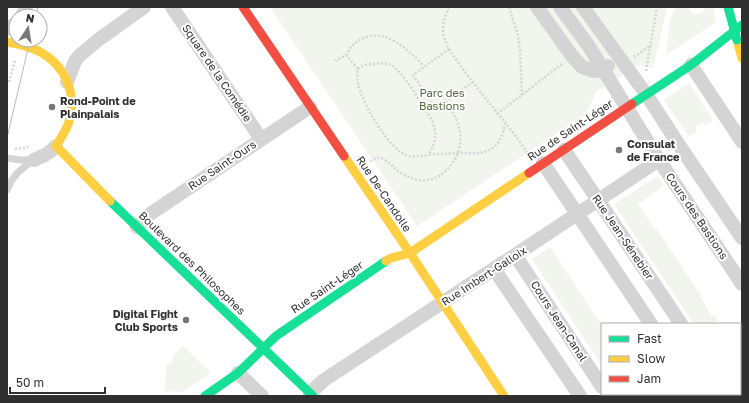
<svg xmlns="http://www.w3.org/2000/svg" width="749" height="403" font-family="'Golos Text',sans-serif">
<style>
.green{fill:#f1f5ed}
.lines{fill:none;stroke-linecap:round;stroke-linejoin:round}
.path{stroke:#d4d4d4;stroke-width:2.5;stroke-dasharray:2 2;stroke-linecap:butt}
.lane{stroke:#d4d4d4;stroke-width:7}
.street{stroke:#d4d4d4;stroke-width:14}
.fast{stroke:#16e098;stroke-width:9}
.slow{stroke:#ffcf43;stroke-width:9}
.jam{stroke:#f24e42;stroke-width:9}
.tram{stroke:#bcbcbc;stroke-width:1}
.fast-bridge{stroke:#16e098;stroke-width:9}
.poi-dot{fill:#787878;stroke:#fff;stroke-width:1.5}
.labels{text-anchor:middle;stroke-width:4;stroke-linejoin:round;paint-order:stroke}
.street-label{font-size:11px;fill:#303030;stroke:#fff}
.park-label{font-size:11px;fill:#54693f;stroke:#fff}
.poi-label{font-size:11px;font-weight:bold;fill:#303030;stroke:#fff;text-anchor:start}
</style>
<rect width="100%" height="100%" fill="#fff"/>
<!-- green -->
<path class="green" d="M270,7H668L666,12L653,68L638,65L596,92L586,114L417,226Z
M678,7H688L693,14H698L704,11L705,7H713L716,22L666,55L671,16L676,8Z
M689,83L713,120L706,125L701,123L696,126V132L689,137L664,100Z
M658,176L664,186L638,204L655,230L657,229L661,235L703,299L702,300L712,316L714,315L718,321L715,324H694L614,204Z
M550,247L602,326V366L532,259Z
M183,346L211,373L183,392L165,391L166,364H169L173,360L172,357Z"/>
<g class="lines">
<!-- path -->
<path class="path" d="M449,7C445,16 441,28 444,37C447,49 456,59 463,69C484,98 509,125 529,155
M509,7L518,36L520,51L522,95
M449,49L413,75L435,108L473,82
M346,55L358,69C357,74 357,79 358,84C362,103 389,150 408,156C417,158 429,154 438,154C446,154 453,153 460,153C486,154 499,153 505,124
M634,57L650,46
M335,61C338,59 343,57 346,55C348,53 349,49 351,47C353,45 356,42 358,41C383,24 408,50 424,66
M358,69C362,65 368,64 373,64C379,63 385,63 391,65C403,71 423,107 432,120C437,133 436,142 429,154
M646,71L657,7
M9,82L15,60
M497,114L562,64
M15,149L24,148L30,146
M370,161C374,159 377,157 381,158C387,160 392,166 396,169C402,175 410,178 418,180C443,184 464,156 460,132C458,121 452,110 446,101"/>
<!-- lane -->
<path class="lane" d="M7,158L20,160H34
M7,190C12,176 22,168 34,160"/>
<!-- street -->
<path class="street" d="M172,7L261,139
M537,7L572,56L582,67L593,71L603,70L608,66
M560,7L588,45L659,160L742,284
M583,7L646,94L679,145L742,238
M22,16L24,12L26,7
M7,29L16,23
M691,65L742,142
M67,82L75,61L79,56L98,40L144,7
M564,150L598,200L681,324
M34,160C43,156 50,153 56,146
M543,163L651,324
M137,227L150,214L310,107
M515,255L602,387
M494,269L580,396
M238,373L262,396
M310,393L324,380L515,255L659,160
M698,394L700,396
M727,394L729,396"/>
<!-- fast -->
<path class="fast" d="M632,104L691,65L742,25
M110,201L313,396
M205,396L238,373L276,336L386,261
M649,396L652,394"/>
<!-- slow -->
<path class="slow" d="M737,40L742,58
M7,42C19,44 32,47 42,53C66,67 77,95 69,122C66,131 61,138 56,146L110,201
M344,156L410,253L504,396
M386,261L391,258L410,253L529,173
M740,335L742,334"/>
<!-- jam -->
<path class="jam" d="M243,7L344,156
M529,173L632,104"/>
<!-- tram -->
<path class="tram" d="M36,16L38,7
M20,45L24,40
M7,138L30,40"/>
<!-- fast-bridge -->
<path class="fast-bridge" d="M728,7L737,40"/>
</g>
<!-- markers -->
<g class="poi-dot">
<circle cx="52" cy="107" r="4"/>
<circle cx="619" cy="150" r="4"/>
<circle cx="186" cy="320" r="4"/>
</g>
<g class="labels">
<!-- street labels -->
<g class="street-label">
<text transform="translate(217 73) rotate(56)" y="4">Square de la Comédie</text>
<text transform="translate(570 130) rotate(-34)" y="4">Rue de Saint-Léger</text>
<text transform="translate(222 165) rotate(-34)" y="4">Rue Saint-Ours</text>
<text transform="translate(384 194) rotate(56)" y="4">Rue De-Candolle</text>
<text transform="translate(697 216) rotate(56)" y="4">Cours des Bastions</text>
<text transform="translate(623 237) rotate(56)" y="4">Rue Jean-Sénebier</text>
<text transform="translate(192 263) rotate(44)" y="4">Boulevard des Philosophes</text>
<text transform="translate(484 276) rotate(-33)" y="4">Rue Imbert-Galloix</text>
<text transform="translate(327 287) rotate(-34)" y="4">Rue Saint-Léger</text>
<text transform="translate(559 321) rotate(57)" y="4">Cours Jean-Canal</text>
</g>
<!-- park labels -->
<g class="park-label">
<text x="442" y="97">Parc des<tspan x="442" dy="13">Bastions</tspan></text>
</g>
<!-- poi labels -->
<g class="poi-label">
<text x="60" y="105">Rond-Point de<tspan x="60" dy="13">Plainpalais</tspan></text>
<text x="627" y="148">Consulat<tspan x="627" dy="13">de France</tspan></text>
<text x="178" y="318" text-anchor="end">Digital Fight<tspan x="178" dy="13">Club Sports</tspan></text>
</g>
</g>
<!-- border -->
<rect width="749" height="403" fill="none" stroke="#303030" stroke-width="16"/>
<!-- legend -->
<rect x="601" y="323" width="140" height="72" fill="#ffffff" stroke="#acacac"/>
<rect x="609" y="336" width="20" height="6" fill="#16e098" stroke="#acacac"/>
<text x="637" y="343" font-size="12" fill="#303030">Fast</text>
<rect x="609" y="356" width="20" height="6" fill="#ffcf43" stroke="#acacac"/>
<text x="637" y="363" font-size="12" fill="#303030">Slow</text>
<rect x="609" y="376" width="20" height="6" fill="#f24e42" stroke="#acacac"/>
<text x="637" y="383" font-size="12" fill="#303030">Jam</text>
<!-- north arrow -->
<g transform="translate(28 28) rotate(12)"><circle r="19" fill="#ffffff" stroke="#acacac"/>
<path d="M0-3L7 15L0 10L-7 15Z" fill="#787878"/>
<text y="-6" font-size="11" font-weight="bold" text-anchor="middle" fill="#303030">N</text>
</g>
<!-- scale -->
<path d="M10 387v6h95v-6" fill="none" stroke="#303030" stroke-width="2"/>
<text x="16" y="387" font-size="12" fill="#303030" stroke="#ffffff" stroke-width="3" paint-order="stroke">50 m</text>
</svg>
